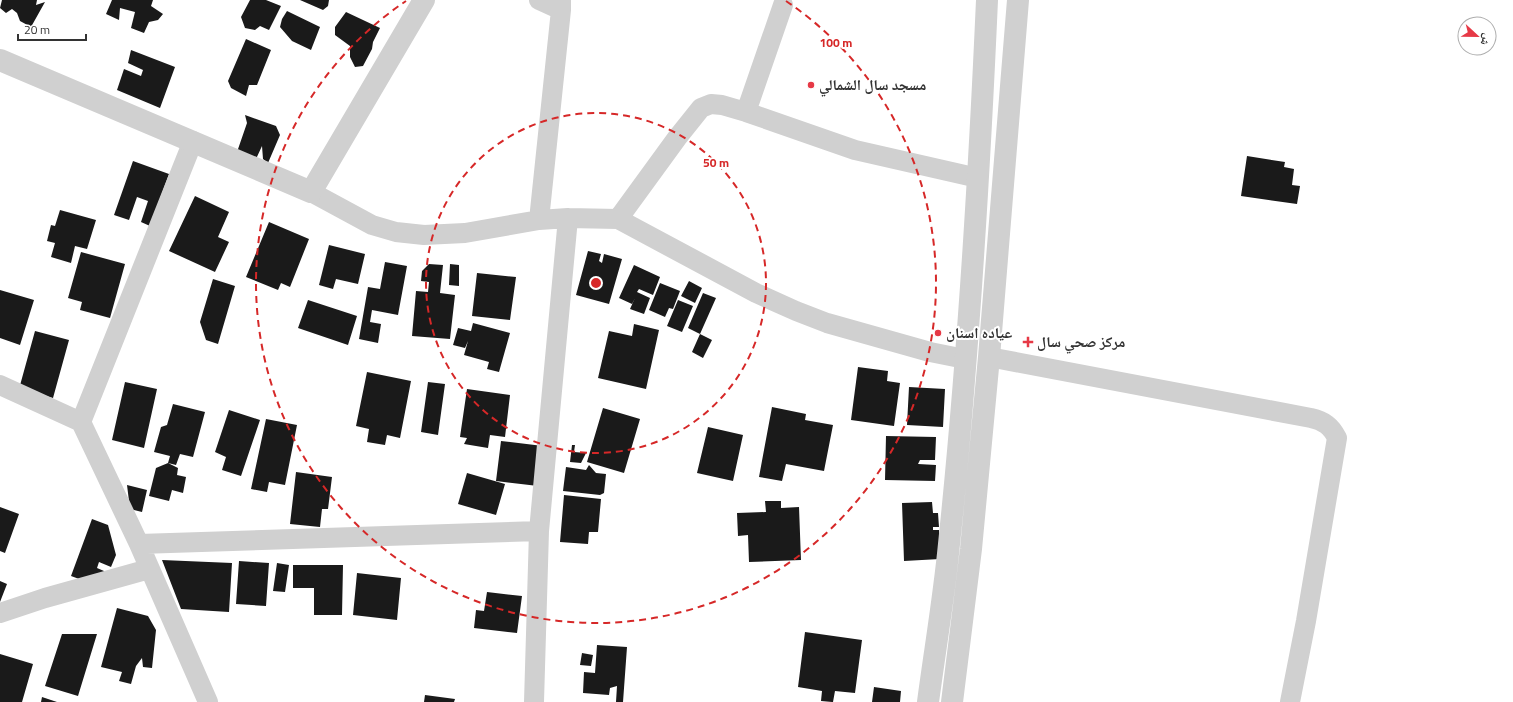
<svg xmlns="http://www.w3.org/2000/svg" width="1513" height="702" font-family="'Titillium Web','Noto Naskh Arabic',sans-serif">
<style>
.building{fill:#1a1a1a}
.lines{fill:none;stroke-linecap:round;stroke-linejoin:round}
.minor{stroke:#d0d0d0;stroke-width:20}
.tertiary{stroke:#d0d0d0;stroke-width:22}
.ring{fill:none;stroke:#d62828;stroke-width:2;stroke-dasharray:7 5}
.poi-dot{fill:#e63946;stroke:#fff;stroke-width:1.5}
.labels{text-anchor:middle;stroke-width:4;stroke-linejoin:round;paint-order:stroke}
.poi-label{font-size:15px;font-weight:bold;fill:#333;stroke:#fff;text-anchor:start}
.centre{fill:#d62828;stroke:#fff;stroke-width:2}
.ring-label{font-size:12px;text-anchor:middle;font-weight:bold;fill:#d62828;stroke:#fff;stroke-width:4;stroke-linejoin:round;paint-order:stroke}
</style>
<rect width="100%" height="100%" fill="#fff"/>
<!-- building -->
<path class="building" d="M2,0H37L36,5L45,2L31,27L20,21L17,13L12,9L6,13L0,8Z
M112,0H153L151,6L163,14L158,20L149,22L144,33L131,28L135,12L120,8L119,20L106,14Z
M250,0H266L281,6L269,30L260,26L255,30L245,28L241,17Z
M300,0H329L328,6L323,10Z
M287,11L320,27L311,50L292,41L280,27L282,19Z
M346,12L380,28L373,42L372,49L363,66L355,67L350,57V46L335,35V27Z
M246,39L271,50L257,85H249L246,96L231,88L228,81Z
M131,50L175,67L160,108L117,90L124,69L141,76L143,70L128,63Z
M245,115L276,126L280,135L268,163L263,159L262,146L256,159L237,152L247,123Z
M1247,156L1285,162L1284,167L1294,169L1292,185L1300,186L1297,204L1241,196Z
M133,161L169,174L150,226L141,222L148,201L137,197L129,220L114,215Z
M195,196L229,212L218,237L229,242L215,272L169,251Z
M60,210L96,220L87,249L75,246L71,263L51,257L55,243L47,241L51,225L55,226Z
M269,222L309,239L290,287L281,283L278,290L246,277Z
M329,245L365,254L358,284L336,279L333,289L319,285Z
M588,251L601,254L599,261L602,263L604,254L622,259L609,304L576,295Z
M81,252L125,264L110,318L80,310L82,302L68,298Z
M385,262L407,266L398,315L372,310L370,322L381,324L378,343L359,339L368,287L380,289Z
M429,264L443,265L440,293L455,295L450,339L412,336L416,291L428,292L429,282L421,281L422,271Z
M450,264L459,265V286L449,285Z
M634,265L660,277L653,295L639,289L637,292L650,298L644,314L630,309L635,298L632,304L619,298Z
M477,273L516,277L510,320L472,316Z
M213,279L235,286L218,344L206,340L200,322Z
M689,281L702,288L695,303L681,296Z
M660,283L680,291L673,309L669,308L665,317L649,310Z
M0,290L34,300L20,345L0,338Z
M703,293L716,298L700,334L688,328Z
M308,300L357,316L348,345L298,328Z
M678,300L693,306L682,332L667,326Z
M473,323L510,333L499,372L487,369L489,362L464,355L468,341L465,348L453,345L458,328L471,331Z
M634,324L659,330L646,389L598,378L609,331L632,336Z
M35,331L69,340L53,398L19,389Z
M700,334L712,340L703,358L692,352Z
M858,367L888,371L887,381L900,383L894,426L851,420Z
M367,372L411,381L400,438L387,435L385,445L367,442L369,429L356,426Z
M125,382L157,389L144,448L112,440Z
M428,382L445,384L438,435L421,432Z
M909,387L945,389L943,427L907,425Z
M467,389L510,395L505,437L490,435L488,448L464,444L467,438L460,437Z
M173,404L205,412L193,457L180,454L176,465L168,463L178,468L177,475L186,477L183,493L172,490L169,501L149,496L156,468L168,463L170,456L154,452L161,427L167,425Z
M772,407L806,414L805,420L833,425L824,471L786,464L782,481L759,477Z
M603,408L640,419L624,473L587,462Z
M229,410L260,420L241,476L222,470L226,457L215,452Z
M266,419L297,425L285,485L269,482L267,492L251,489Z
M708,427L743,435L733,481L697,473Z
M886,436L936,437L935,460H920L918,464L936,465L935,481L885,480Z
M501,441L543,446L538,486L496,481Z
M572,445H575L574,452L586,453L581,463L570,462Z
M589,465L596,473L606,474L604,493L600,495L563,491L566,467L586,470Z
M296,472L332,477L328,509H322L320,527L290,524Z
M467,473L505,484L496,515L458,504Z
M127,485L147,490L142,512L130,509Z
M564,495L601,499L598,532H589L588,544L560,542Z
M765,501H781V508L799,507L801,560L749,562L748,535L738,536L737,513L766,512Z
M932,502L933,513H938L939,527H933V530H939L940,559L904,561L902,503Z
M0,507L19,514L5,553L0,551Z
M92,519L108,525L116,555L111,567L99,562L97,568L104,571V578L90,583L71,576Z
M162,560L232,563L229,612L181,609Z
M239,561L269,563L266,606L236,604Z
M277,563L289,565L285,592L273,591Z
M293,565H343L342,615H314V588H293Z
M357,573L401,578L397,620L353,615Z
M0,581L7,584L0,602Z
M487,592L522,596L517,633L474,628L476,610L484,611Z
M117,608L148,616L156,630L152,668L143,667L142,658L136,666L131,684L119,681L122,672L101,667Z
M805,632L862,640L855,693L835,691L833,702H832L821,701L822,691L798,687Z
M62,634H97L78,696L45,686Z
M597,645L627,647L623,702H616L617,686L610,688L609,695L583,693L584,672L595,673Z
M582,653L593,655L591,666L580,665Z
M0,654L33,664L22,702H0Z
M874,687L901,691L900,702H872Z
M425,695L455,699L454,702H424Z
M42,697L57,702H41Z"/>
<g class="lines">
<!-- minor -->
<path class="minor" d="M539,0L561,10
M746,112L783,5
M311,192L372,225L396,232L424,235L465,233L539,220L568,218L618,219L756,293L796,311L827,323L930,352L965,359
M618,219L677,138L701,108L711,104L722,105L746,112L855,150L978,178
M539,220L561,10V0
M989,357L1311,418C1324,421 1331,426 1337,438L1306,621L1290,702
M0,385L81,422L139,544L208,702
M81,422L193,141
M139,544L539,531
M0,613L45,598L149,569
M534,702L539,531L568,218"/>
<!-- tertiary -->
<path class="tertiary" d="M0,60L311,192L424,0
M928,702C935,649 944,597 949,544C968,363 979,181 987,0
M952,702L971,549L989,357L1018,0"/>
</g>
<!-- distance rings -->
<g class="ring">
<circle cx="596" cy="283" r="170"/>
<path d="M786 1A340 340 0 1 1 406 1"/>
</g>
<!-- markers -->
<g class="poi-dot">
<circle cx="811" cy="85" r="4"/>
<circle cx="938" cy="333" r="4"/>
<path d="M1026 336h4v4h4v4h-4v4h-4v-4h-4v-4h4z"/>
</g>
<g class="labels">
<!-- poi labels -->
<g class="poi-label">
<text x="819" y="90">مسجد سال الشمالي</text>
<text x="946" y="338">عياده اسنان</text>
<text x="1037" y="347">مركز صحي سال</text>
</g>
</g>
<circle cx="596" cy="283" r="6" class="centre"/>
<g class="ring-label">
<text x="836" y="47">100 m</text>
<text x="716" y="167">50 m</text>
</g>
<!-- north arrow -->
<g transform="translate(1477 36) rotate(112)"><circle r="19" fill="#ffffff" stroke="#adadad"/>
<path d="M0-3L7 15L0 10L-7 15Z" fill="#e63946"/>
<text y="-6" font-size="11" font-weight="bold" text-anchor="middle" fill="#333333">ش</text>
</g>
<!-- scale -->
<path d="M18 34v6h68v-6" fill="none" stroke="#333333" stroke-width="2"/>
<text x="24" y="34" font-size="12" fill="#333333" stroke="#ffffff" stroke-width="3" paint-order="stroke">20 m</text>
</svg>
